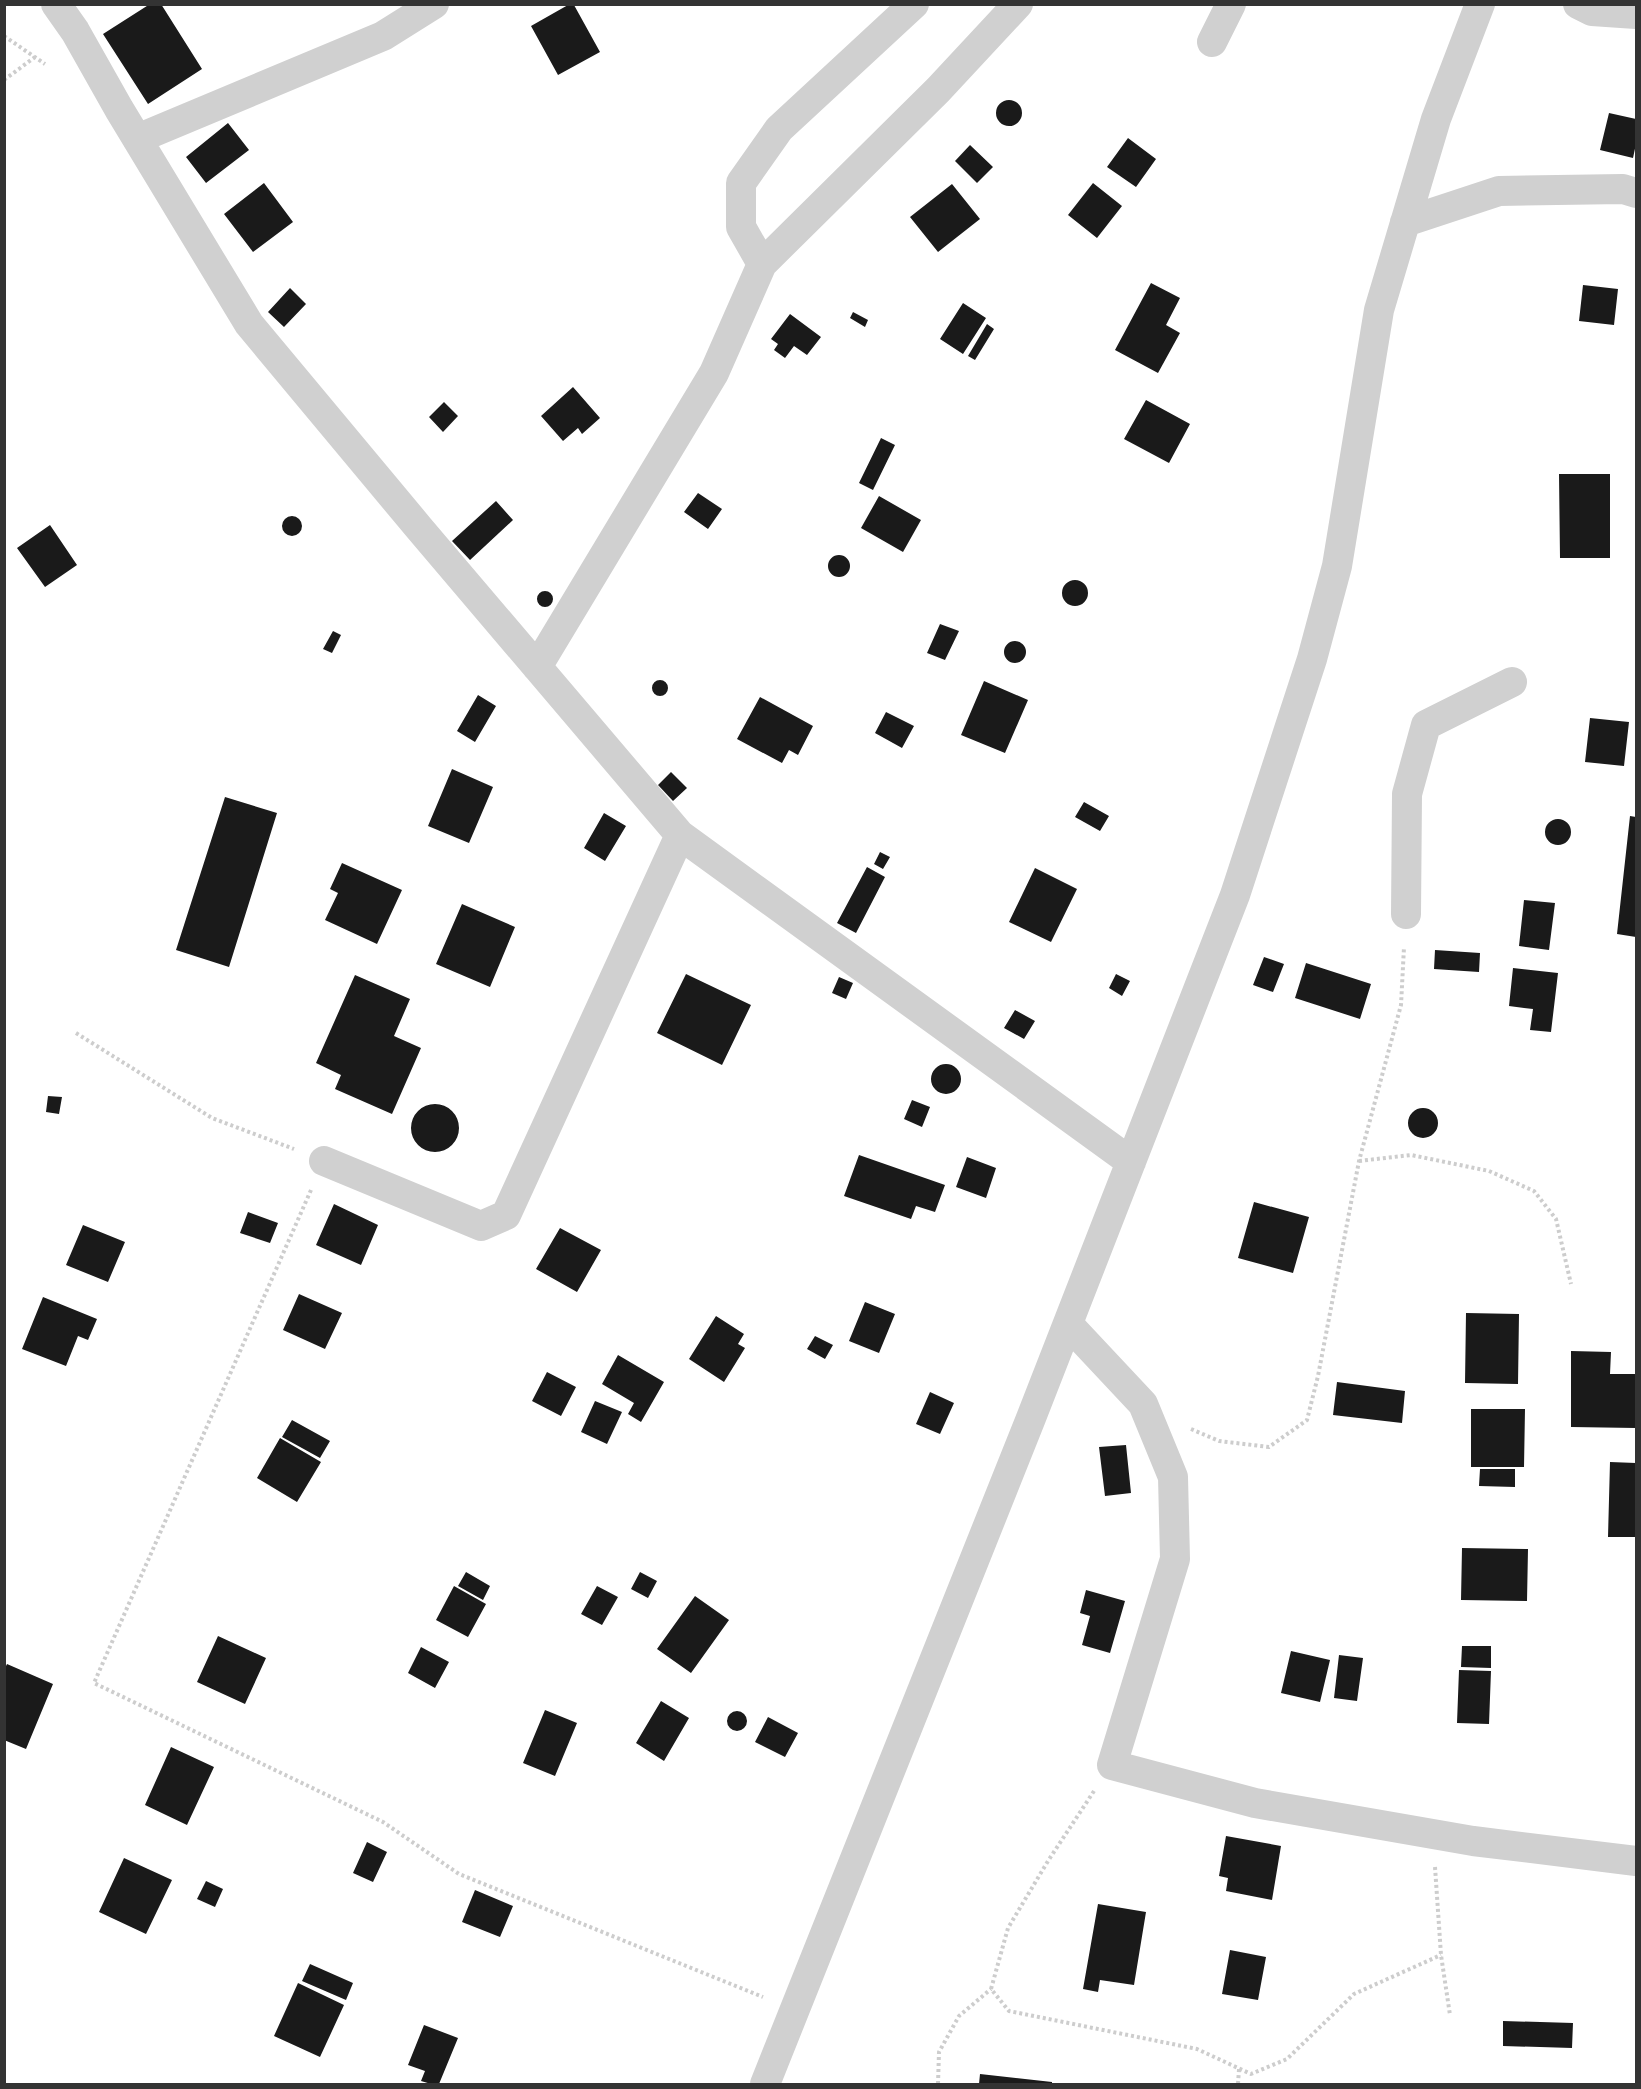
<svg xmlns="http://www.w3.org/2000/svg" width="1641" height="2089" font-family="'Public Sans',sans-serif">
<style>
.building{fill:#1a1a1a}
.lines{fill:none;stroke-linecap:round;stroke-linejoin:round}
.path{stroke:#cdcdcd;stroke-width:4;stroke-dasharray:3 3;stroke-linecap:butt}
.minor{stroke:#d0d0d0;stroke-width:30}
</style>
<rect width="100%" height="100%" fill="#fff"/>
<!-- building -->
<path class="building" d="M150,4H161L202,69L148,104L103,34Z
M568,5H574L600,52L558,75L531,26Z
M996 113a13 13 0 1 1 26 0a13 13 0 1 1-26 0Z
M1609,113L1636,119V144L1633,158L1600,150Z
M228,123L249,150L206,183L186,157Z
M1128,138L1156,159L1136,187L1107,167Z
M970,145L993,167L977,183L955,161Z
M264,183L293,222L253,252L224,214Z
M1093,183L1122,206L1097,238L1068,215Z
M952,184L980,219L938,252L910,217Z
M1151,283L1180,298L1166,325L1180,333L1158,373L1115,350Z
M1583,285L1618,289L1614,325L1579,321Z
M290,288L306,304L284,327L268,312Z
M963,303L986,318L963,354L940,339Z
M853,312L868,320L865,327L850,318Z
M790,314L821,337L807,355L794,346L785,358L774,350L778,344L771,339Z
M987,324L994,329L975,360L968,356Z
M573,387L600,418L582,434L578,428L563,441L541,416Z
M1146,400L1190,424L1169,463L1124,439Z
M444,402L458,416L443,432L429,417Z
M881,438L895,445L873,490L859,483Z
M1559,474H1610V558H1560Z
M698,493L722,509L708,529L684,512Z
M879,496L921,520L903,552L861,528Z
M496,501L513,520L470,560L452,541Z
M282 526a10 10 0 1 1 20 0a10 10 0 1 1-20 0Z
M50,525L77,565L45,587L17,548Z
M828 566a11 11 0 1 1 22 0a11 11 0 1 1-22 0Z
M1062 593a13 13 0 1 1 26 0a13 13 0 1 1-26 0Z
M537 599a8 8 0 1 1 16 0a8 8 0 1 1-16 0Z
M940,624L959,631L945,660L927,653Z
M333,631L341,635L332,653L323,649Z
M1004 652a11 11 0 1 1 22 0a11 11 0 1 1-22 0Z
M652 688a8 8 0 1 1 16 0a8 8 0 1 1-16 0Z
M984,681L1028,700L1005,753L961,735Z
M478,695L496,706L475,742L457,731Z
M760,697L813,726L798,755L789,750L782,763L737,739Z
M886,712L914,726L902,748L875,733Z
M1590,718L1629,722L1624,766L1585,762Z
M452,769L493,787L469,843L428,826Z
M671,772L687,788L673,801L658,785Z
M225,797L277,813L229,967L176,950Z
M1084,802L1109,816L1100,831L1075,817Z
M604,813L626,826L605,861L584,848Z
M1630,816L1636,817V937L1617,934Z
M1545 832a13 13 0 1 1 26 0a13 13 0 1 1-26 0Z
M880,852L890,857L883,869L874,864Z
M342,863L402,890L377,944L325,920L338,893L330,889Z
M867,867L885,877L856,933L837,923Z
M1035,868L1077,889L1051,942L1009,922Z
M1524,900L1555,903L1549,950L1519,946Z
M462,904L515,927L490,987L436,964Z
M1435,950L1480,953L1479,972L1434,969Z
M1264,957L1284,964L1273,992L1253,985Z
M1306,963L1371,984L1360,1019L1295,998Z
M1513,968L1558,973L1551,1032L1530,1030L1533,1009L1509,1006Z
M686,974L751,1005L722,1065L657,1033Z
M1116,974L1130,981L1122,996L1109,988Z
M355,975L410,999L394,1036L421,1048L392,1114L335,1089L341,1075L316,1063Z
M839,977L853,983L846,999L832,993Z
M1015,1010L1035,1021L1024,1039L1004,1028Z
M931 1079a15 15 0 1 1 30 0a15 15 0 1 1-30 0Z
M48,1096L62,1097L59,1114L46,1112Z
M912,1100L930,1107L922,1127L904,1119Z
M411 1128a24 24 0 1 1 48 0a24 24 0 1 1-48 0Z
M1408 1123a15 15 0 1 1 30 0a15 15 0 1 1-30 0Z
M859,1155L945,1185L935,1212L916,1206L911,1219L844,1196Z
M967,1157L996,1168L986,1198L956,1187Z
M1254,1202L1309,1217L1293,1273L1238,1258Z
M334,1204L378,1225L361,1265L316,1245Z
M248,1212L278,1223L270,1243L240,1233Z
M83,1225L125,1242L108,1282L66,1265Z
M560,1228L601,1250L577,1292L536,1269Z
M299,1294L342,1313L325,1349L283,1330Z
M43,1297L97,1319L88,1340L78,1336L66,1366L22,1349Z
M865,1302L895,1314L879,1353L849,1341Z
M1466,1313L1519,1314L1518,1384L1465,1383Z
M716,1316L744,1334L738,1344L745,1348L724,1382L689,1359Z
M815,1336L833,1345L825,1359L807,1349Z
M1571,1351L1611,1352L1610,1374H1636V1428L1571,1427Z
M618,1355L664,1382L641,1422L628,1414L634,1403L602,1384Z
M547,1372L576,1387L561,1416L532,1401Z
M1337,1382L1405,1391L1402,1423L1333,1415Z
M930,1392L954,1403L940,1434L916,1424Z
M595,1401L622,1412L607,1444L581,1432Z
M1471,1409H1525L1524,1467H1471Z
M292,1420L330,1441L320,1458L282,1437Z
M280,1438L321,1462L297,1502L257,1478Z
M1126,1445L1131,1493L1105,1496L1099,1447Z
M1610,1462L1636,1463V1537H1608Z
M1480,1469H1515V1487L1479,1486Z
M1462,1548L1528,1549L1527,1601L1461,1600Z
M466,1572L490,1586L483,1600L458,1586Z
M640,1572L657,1581L648,1598L631,1589Z
M454,1586L486,1604L468,1637L436,1620Z
M597,1586L618,1597L602,1625L581,1614Z
M1086,1590L1125,1601L1110,1653L1082,1645L1090,1616L1080,1613Z
M695,1596L729,1620L691,1673L657,1649Z
M218,1636L266,1658L245,1704L197,1682Z
M1462,1646H1491V1668L1461,1667Z
M421,1647L449,1662L435,1688L408,1673Z
M1291,1651L1330,1660L1320,1702L1281,1693Z
M1339,1655L1363,1658L1357,1701L1334,1698Z
M7,1664L53,1684L26,1749L4,1740V1670Z
M1459,1670L1491,1671L1489,1724L1457,1723Z
M661,1701L689,1718L664,1761L636,1743Z
M545,1710L577,1723L555,1776L523,1763Z
M727 1721a10 10 0 1 1 20 0a10 10 0 1 1-20 0Z
M768,1717L798,1733L785,1757L755,1742Z
M171,1747L214,1767L187,1825L145,1805Z
M1226,1836L1281,1846L1272,1900L1226,1891L1228,1878L1219,1876Z
M367,1842L387,1852L373,1882L353,1873Z
M124,1858L172,1880L146,1934L99,1912Z
M206,1881L223,1889L215,1907L197,1899Z
M475,1890L513,1906L500,1937L462,1922Z
M1098,1904L1146,1912L1134,1985L1100,1980L1098,1992L1083,1989Z
M1230,1950L1266,1957L1258,2000L1222,1994Z
M310,1964L353,1983L346,2000L302,1981Z
M298,1983L344,2005L320,2057L274,2036Z
M1503,2021L1573,2023L1572,2048L1503,2046Z
M424,2025L458,2038L439,2084H431L421,2081L425,2071L408,2065Z
M980,2074L1052,2082V2084H979Z"/>
<g class="lines">
<!-- path -->
<path class="path" d="M4,36L45,64
M4,80L35,57
M76,1033L212,1118L294,1149
M1359,1161L1411,1155L1489,1171L1534,1191L1556,1219L1571,1284
M311,1190L94,1683L383,1822L459,1874L763,1997
M1191,1429L1219,1441L1269,1447L1307,1420L1318,1376L1359,1161L1401,1005L1404,947
M1094,1791L1048,1861L1008,1928L991,1989L1009,2011L1197,2049L1251,2074L1287,2059L1354,1994L1441,1955
M1435,1867L1441,1955L1450,2015
M938,2084L939,2052L959,2016L991,1989
M1238,2084L1239,2069"/>
<!-- minor -->
<path class="minor" d="M56,4L75,31L119,109L249,324L419,528L680,835L1131,1162
M1578,4L1592,11L1636,14
M1212,42L1231,4
M137,139L383,36L434,4
M1405,222L1499,191L1623,189L1636,193
M762,264L741,227V183L779,129L914,4
M537,667L714,373L762,264L938,90L1018,4
M1406,914L1407,794L1426,725L1512,682
M324,1161L481,1226L506,1215L680,835
M1068,1324L1143,1404L1173,1477L1175,1559L1112,1765L1255,1803L1473,1841L1636,1861
M765,2084L1031,1418L1235,895L1312,659L1337,566L1379,310L1436,119L1480,4"/>
</g>
<!-- border -->
<rect width="1641" height="2089" fill="none" stroke="#333333" stroke-width="12"/>
</svg>
